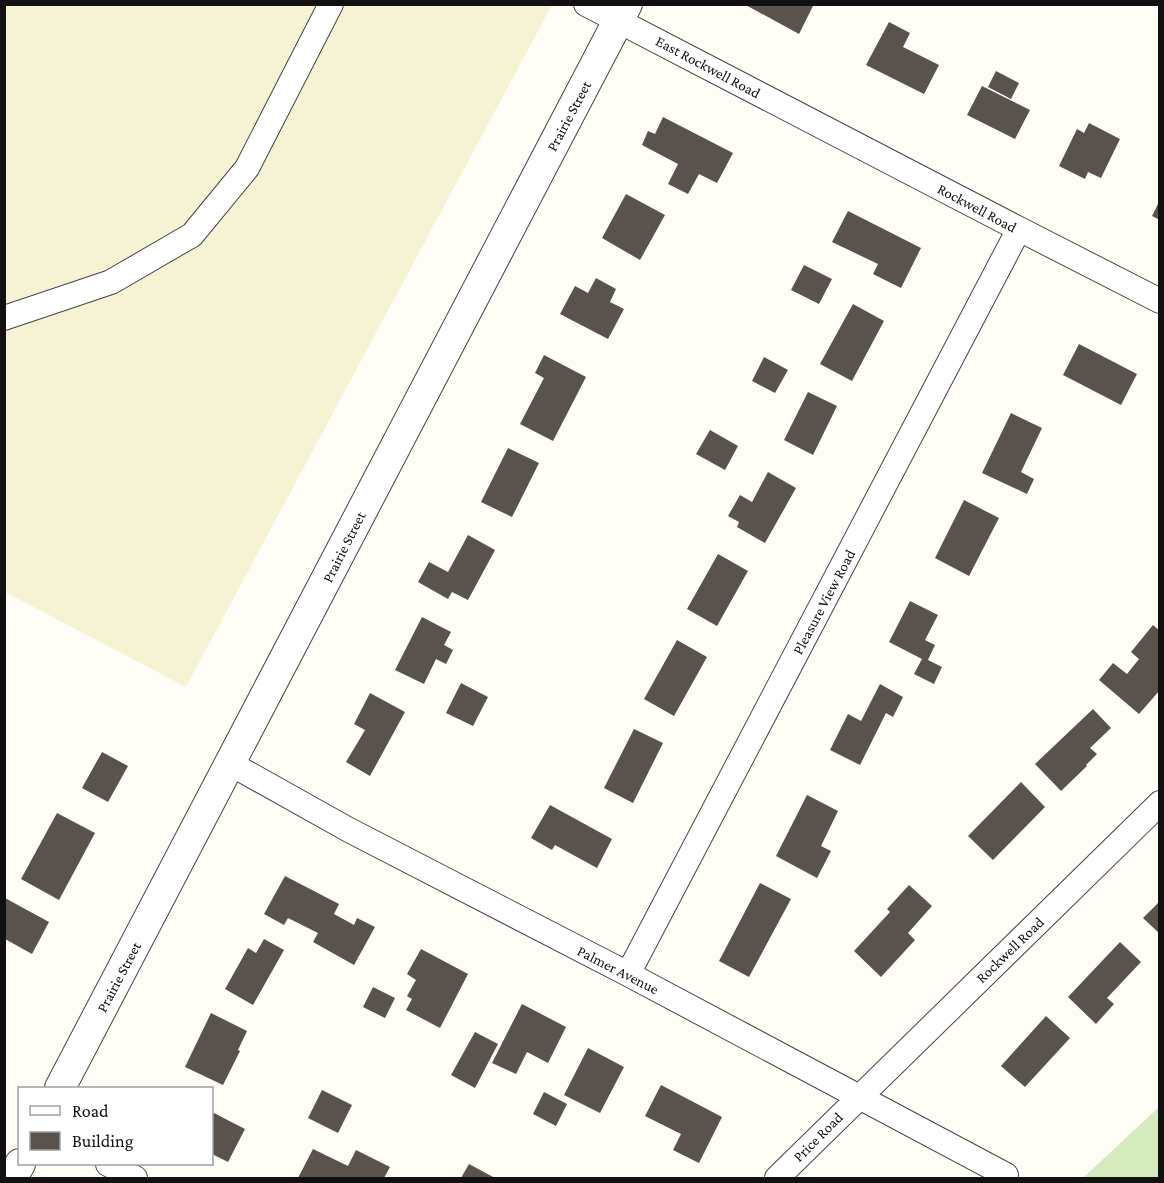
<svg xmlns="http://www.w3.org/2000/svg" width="1164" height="1183" font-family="'Crimson Pro',serif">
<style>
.farmland{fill:#f6f3d4}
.green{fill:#d5ebbd}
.building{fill:#5a524d}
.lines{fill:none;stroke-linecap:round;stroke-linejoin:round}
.minor-casing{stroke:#444;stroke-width:26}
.tertiary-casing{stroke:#444;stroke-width:32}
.minor{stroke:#fff;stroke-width:24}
.tertiary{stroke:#fff;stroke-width:30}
.labels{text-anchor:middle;stroke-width:6;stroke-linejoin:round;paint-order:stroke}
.street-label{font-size:15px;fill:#111;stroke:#fff}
</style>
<rect width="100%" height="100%" fill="#fffdf5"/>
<!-- farmland -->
<path class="farmland" d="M4,5H552L186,687L5,592Z"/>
<!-- green -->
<path class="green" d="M1159,1107V1178H1083Z"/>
<!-- building -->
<path class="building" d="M744,4H814L799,34Z
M889,22L910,33L903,47L939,65L924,94L866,65Z
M996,71L1019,83L1011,99L988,87Z
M982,86L1030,110L1015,139L967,115Z
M663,117L733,153L717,183L699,174L688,194L668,184L678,164L642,145L648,131L655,134Z
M1089,123L1120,139L1101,178L1088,172L1085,179L1059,166L1077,129L1084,133Z
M626,194L665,215L640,260L602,238Z
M1160,200V220L1152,216Z
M848,211L921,248L901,288L873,274L878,264L832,242Z
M804,265L832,279L819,304L791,290Z
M596,278L616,289L610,302L624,309L608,339L560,314L575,286L588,293Z
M853,304L884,321L852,381L820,364Z
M1079,344L1137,374L1121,405L1063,375Z
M544,355L586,377L553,441L520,424L544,378L535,373Z
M764,357L788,370L775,393L752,381Z
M808,392L837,406L813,455L784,440Z
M1011,413L1042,428L1021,472L1034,479L1027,494L982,473Z
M710,430L738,446L725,470L696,454Z
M508,448L539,463L512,517L481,502Z
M768,472L796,488L765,543L737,527L739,522L728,516L740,495L752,502Z
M964,500L999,518L969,576L935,558Z
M468,535L495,550L468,600L452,592L448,599L418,582L429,562L448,572Z
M718,554L748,571L717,626L687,609Z
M910,601L938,615L925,640L935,645L928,660L942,667L934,684L914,674L922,659L889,642Z
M422,617L451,632L444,645L453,650L446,664L436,659L424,684L395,670Z
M1153,625L1160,631V690L1139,714L1099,680L1113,663L1127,674L1139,659L1131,652Z
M677,640L707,657L674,716L644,699Z
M461,683L488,697L473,726L446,713Z
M880,684L903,697L893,717L886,713L860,765L830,750L848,714L861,721Z
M370,693L405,712L370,776L346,762L365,730L354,724Z
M1093,709L1111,728L1090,748L1097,754L1086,765L1087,766L1061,791L1035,764Z
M634,729L663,743L633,803L604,788Z
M102,752L128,766L108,802L82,788Z
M1021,782L1045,807L993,860L968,836Z
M807,795L838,811L821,846L831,851L817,878L776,856Z
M550,805L612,839L597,868L555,845L552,850L531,838Z
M57,813L95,833L59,900L21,879Z
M285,876L339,904L334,914L354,925L357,918L375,927L354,965L313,942L318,933L288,918L284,925L264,914Z
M760,883L791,899L749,977L719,961Z
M909,885L932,906L908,933L915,940L881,977L854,951L890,912L887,909Z
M5,898L49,922L32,954L5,939Z
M1160,901V934L1143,918Z
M264,939L284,950L253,1005L225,989L248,948L256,953Z
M1120,942L1141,962L1107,998L1114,1004L1096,1024L1068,997Z
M421,949L468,974L440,1028L406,1010L412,999L407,996L416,980L407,974Z
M373,987L395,998L385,1018L363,1007Z
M522,1004L566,1027L548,1063L527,1052L516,1074L492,1063Z
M211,1013L247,1031L238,1050L240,1051L223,1085L185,1067Z
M1046,1016L1070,1038L1025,1087L1001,1066Z
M475,1032L498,1044L475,1088L451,1075Z
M588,1048L624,1067L600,1113L564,1095Z
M661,1085L722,1117L699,1163L673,1150L681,1134L645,1116Z
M322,1090L352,1105L338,1133L308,1118Z
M544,1092L567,1104L556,1126L533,1114Z
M212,1112L245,1129L228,1162L212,1154Z
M313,1149L348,1166L356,1150L390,1167L384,1178H298Z
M469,1164L495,1178H461Z"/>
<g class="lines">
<defs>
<path id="minor" d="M586,4L1019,229L1160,301
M4,318L111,282L192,235L247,168L331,4
M231,764L349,830L628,974L1006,1175
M628,974L1019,229
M108,1164L135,1178
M777,1178L1160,803"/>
<path id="tertiary" d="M60,1088L627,4
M12,1178L20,1164"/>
</defs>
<!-- minor casing -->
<use href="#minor" class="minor-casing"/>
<!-- tertiary casing -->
<use href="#tertiary" class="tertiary-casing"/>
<!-- minor -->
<use href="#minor" class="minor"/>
<!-- tertiary -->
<use href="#tertiary" class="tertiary"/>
</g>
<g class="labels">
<!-- street labels -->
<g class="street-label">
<text transform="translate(708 67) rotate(28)" y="5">East Rockwell Road</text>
<text transform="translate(569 116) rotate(-62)" y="5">Prairie Street</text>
<text transform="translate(977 208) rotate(28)" y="5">Rockwell Road</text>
<text transform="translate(344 547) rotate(-63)" y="5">Prairie Street</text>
<text transform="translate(824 602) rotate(-62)" y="5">Pleasure View Road</text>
<text transform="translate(1010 950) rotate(-44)" y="5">Rockwell Road</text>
<text transform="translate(618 970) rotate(27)" y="5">Palmer Avenue</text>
<text transform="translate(119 977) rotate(-62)" y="5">Prairie Street</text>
<text transform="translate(818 1137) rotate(-45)" y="5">Price Road</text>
</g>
</g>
<!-- border -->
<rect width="1164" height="1183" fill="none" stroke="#111111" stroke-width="12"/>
<!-- legend -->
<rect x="18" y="1087" width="195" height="78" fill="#ffffff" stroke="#a0a0a0" stroke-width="1.5"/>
<rect x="30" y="1106" width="30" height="9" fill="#ffffff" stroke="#a0a0a0" stroke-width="1.5"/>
<text x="72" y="1117" font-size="18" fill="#111111">Road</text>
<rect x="30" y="1132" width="30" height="18" fill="#5a524d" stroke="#a0a0a0" stroke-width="1.5"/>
<text x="72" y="1147" font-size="18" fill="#111111">Building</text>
</svg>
